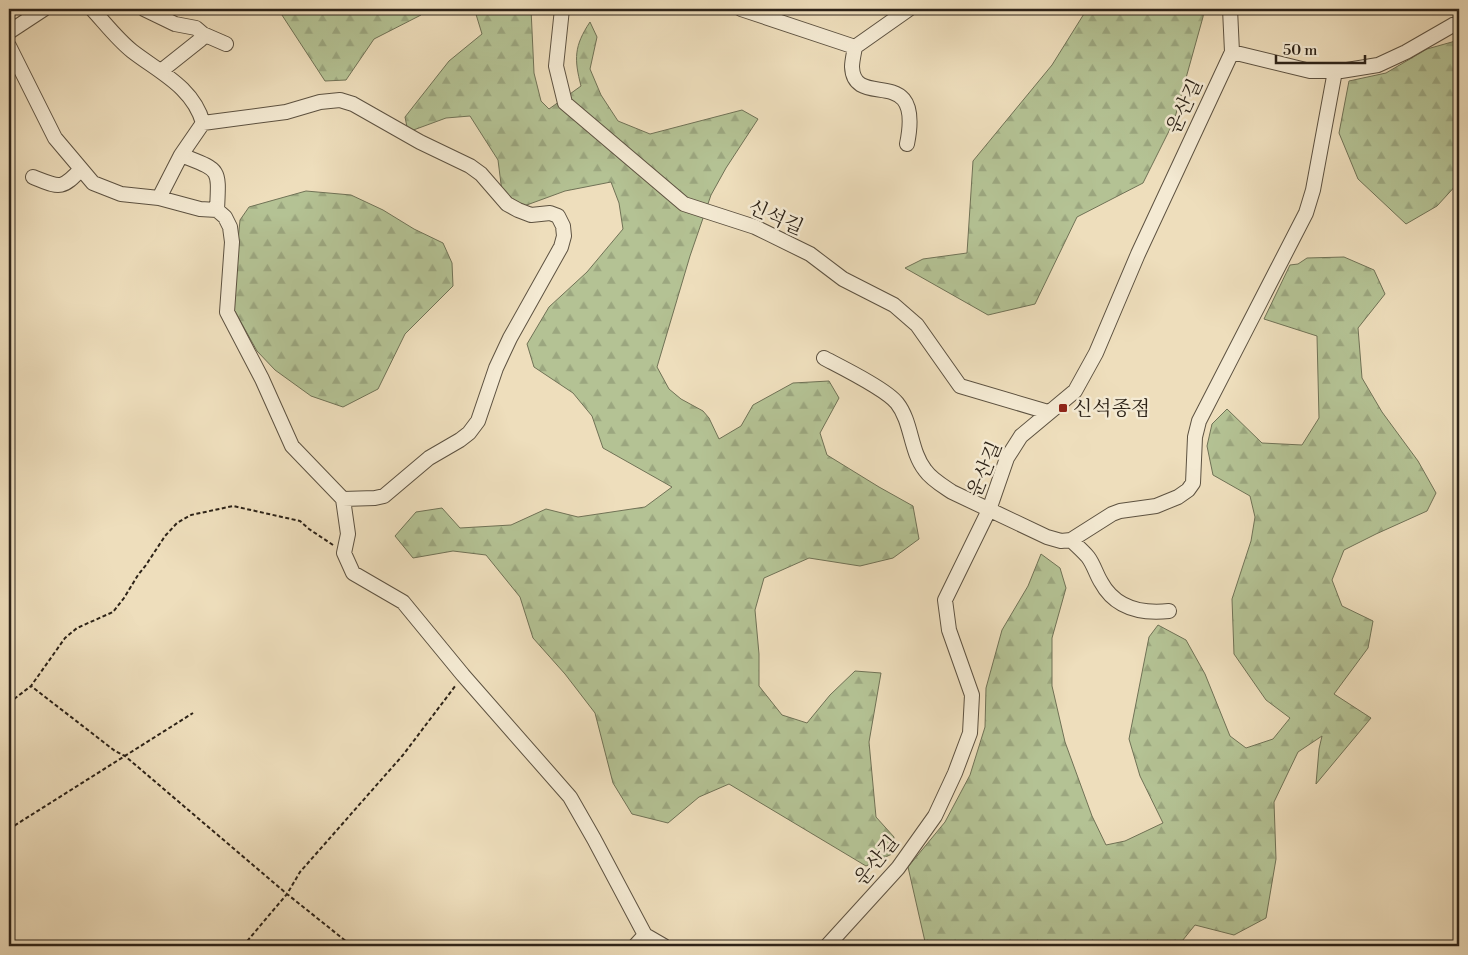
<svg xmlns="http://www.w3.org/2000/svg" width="1468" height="955" font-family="'Libre Bodoni','Noto Serif KR',serif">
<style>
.forest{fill:url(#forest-firs);stroke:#707256}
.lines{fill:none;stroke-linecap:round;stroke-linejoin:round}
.minor-casing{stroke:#5d5241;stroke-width:16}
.path{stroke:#2d2318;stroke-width:2;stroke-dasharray:4 2.5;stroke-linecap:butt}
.minor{stroke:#f4ead3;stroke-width:14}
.poi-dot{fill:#8f2418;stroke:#f4ead3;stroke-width:2}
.labels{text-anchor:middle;stroke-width:5;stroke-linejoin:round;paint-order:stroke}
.street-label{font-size:20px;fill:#2d2318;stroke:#f4ead3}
.poi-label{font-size:20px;fill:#2d2318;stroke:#f4ead3;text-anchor:start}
</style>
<defs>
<pattern id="forest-firs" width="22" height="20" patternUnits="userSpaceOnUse" patternTransform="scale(1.25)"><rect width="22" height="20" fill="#b4c294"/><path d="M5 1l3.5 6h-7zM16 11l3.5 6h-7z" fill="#9ba67f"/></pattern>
</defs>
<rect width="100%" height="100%" fill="#eedebc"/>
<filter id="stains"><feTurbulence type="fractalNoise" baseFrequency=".004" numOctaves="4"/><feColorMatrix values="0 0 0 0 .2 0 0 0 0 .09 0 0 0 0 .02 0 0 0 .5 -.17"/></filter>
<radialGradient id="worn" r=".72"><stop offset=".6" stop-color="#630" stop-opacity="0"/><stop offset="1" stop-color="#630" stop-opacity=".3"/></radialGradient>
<!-- forest -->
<path class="forest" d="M278,9H424L421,15L374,39L346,80L325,81Z
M476,9H531L534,73L541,101L549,109L581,86C574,59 574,46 590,22L597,37L590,69L601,95L618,121L650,134L742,110L758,119L726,168L711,195L690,256L657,367L669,389L681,399L703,411L709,418L719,439L741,426L753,405L793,383L829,381L839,398L820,433L827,455L879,487L913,506L919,539L893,558L860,566L809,558L764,578L755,610L759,654V686L782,715L807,723L830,695L855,671L881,673L869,742L876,817L894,837L892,854L866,866L729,784L699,797L668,823L632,814L613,783L595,713L565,674L533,638L520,597L486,555L453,551L413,558L395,536L416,512L442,508L460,528L511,525L546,509L578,517L645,507L672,487L603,448L592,416L573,393L534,367L527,344L549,307L587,272L623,229L619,203L611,182L565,191L524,206L502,192L498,160L470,116L446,118L408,132L405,117L449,61L482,34L475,11Z
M1087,9H1204L1203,17L1174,121L1143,183L1077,217L1035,304L988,315L905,268L923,259L967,253L973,161L1052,65Z
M1459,40V182L1437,206L1406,224L1358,179L1339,133L1349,81L1386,73L1427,49Z
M306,191L351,195L383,210L414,229L443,243L452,263L453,286L405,334L378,389L343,407L311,396L275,370L257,351L232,306L240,220L249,207Z
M1344,257L1374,270L1385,294L1358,328L1362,378L1382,412L1418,461L1436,493L1427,511L1376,534L1344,550L1332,580L1342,606L1373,621L1368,648L1334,694L1371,718L1316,784L1319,749L1322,736L1298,752L1274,802L1276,859L1266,918L1234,935L1195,925L1178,946H926L908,867L945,822L970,775L985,727L986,688L1002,630L1028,586L1041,554L1060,568L1066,588L1052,638V686L1065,742L1092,816L1106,845L1125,841L1163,823L1140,776L1129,739L1149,637L1158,625L1186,640L1205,674L1230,736L1246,748L1273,739L1290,718L1266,700L1234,654L1232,599L1251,541L1255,517L1250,496L1213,475L1207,446L1212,424L1227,409L1262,443L1302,445L1319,418L1317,336L1264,319L1290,265L1298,264L1307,258Z"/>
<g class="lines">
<defs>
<path id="minor" d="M92,9C105,23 117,39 132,51C159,72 193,87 203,123L181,155L159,198
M144,9L175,24L196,28L203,34L226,44
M562,9L556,66L565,103L684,204L755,227L810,254L843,279L894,305L917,325L960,386L1048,412
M741,9L855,47L909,9
M9,32L44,9
M9,46L55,138L93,183L121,194L159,198L200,209L217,210L225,217L230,227L232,242L227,312L262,379L292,446L343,499L348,534L344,553L353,573L403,602L463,675L570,797L594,839L645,935
M855,47C854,53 852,61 852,67C854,112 924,60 907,144
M1232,52L1310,71H1341L1378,65L1406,52L1453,25L1459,24
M161,71L200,40L203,37V34
M203,123L286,112L320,102L340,100L353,104L420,142L470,166L481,174L507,204L518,210L531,215L550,213L558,216L563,226L564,236L561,247L510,338L496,368L478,421L469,433L460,440L429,458L384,496L375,498L343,499
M181,155C221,171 219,167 217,210
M33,177C59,187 61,191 81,169
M824,358C841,367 886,389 897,403C912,422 910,451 925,470C931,479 943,486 952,492L1047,537L1061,541L1071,540L1112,514L1120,511L1156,506L1178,497L1188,490L1193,483L1195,437L1199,421L1306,213L1313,190L1335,71
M1071,540C1077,546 1083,551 1088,557C1094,565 1096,574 1101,582C1115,608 1141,614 1169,611
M635,946L645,935L664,946
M827,946L898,868L935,816L955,773L970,733L972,695L949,630L945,600L989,510L1007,458L1021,436L1075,391L1096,353L1138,254L1232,52L1230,9"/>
</defs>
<!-- minor casing -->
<use href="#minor" class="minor-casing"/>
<!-- path -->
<path class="path" d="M333,545L309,529L300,521L233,506L191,515L177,523L165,536L146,565L138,575L124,598L113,612L77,628L65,638L31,686L115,751L125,756L287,894L352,946
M9,703L31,686
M9,829L193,713
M243,946L287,894L300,872L403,755L456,685"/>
<!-- minor -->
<use href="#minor" class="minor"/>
</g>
<!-- markers -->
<rect class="poi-dot" x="1058" y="403" width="10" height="10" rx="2.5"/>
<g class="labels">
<!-- street labels -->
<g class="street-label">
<text transform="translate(1184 106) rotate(-65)" y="7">운산길</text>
<text transform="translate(776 217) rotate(24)" y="7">신석길</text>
<text transform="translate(984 469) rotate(-67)" y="7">운산길</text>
<text transform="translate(876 860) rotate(-51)" y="7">운산길</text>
</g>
<!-- poi labels -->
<g class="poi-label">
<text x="1073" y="415">신석종점</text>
</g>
</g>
<!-- margin -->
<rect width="1468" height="955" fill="none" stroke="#eedebc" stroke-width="30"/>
<rect x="10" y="10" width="1448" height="935" fill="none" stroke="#2d2318" stroke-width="2.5"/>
<rect x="15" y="15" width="1438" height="925" fill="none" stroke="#2d2318"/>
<!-- scale -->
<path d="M1276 55v8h89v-8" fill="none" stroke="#2d2318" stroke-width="2.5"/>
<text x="1283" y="55" font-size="15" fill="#2d2318" stroke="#f4ead3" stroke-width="4" paint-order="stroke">50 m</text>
<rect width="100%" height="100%" filter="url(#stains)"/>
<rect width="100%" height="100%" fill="url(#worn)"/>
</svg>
